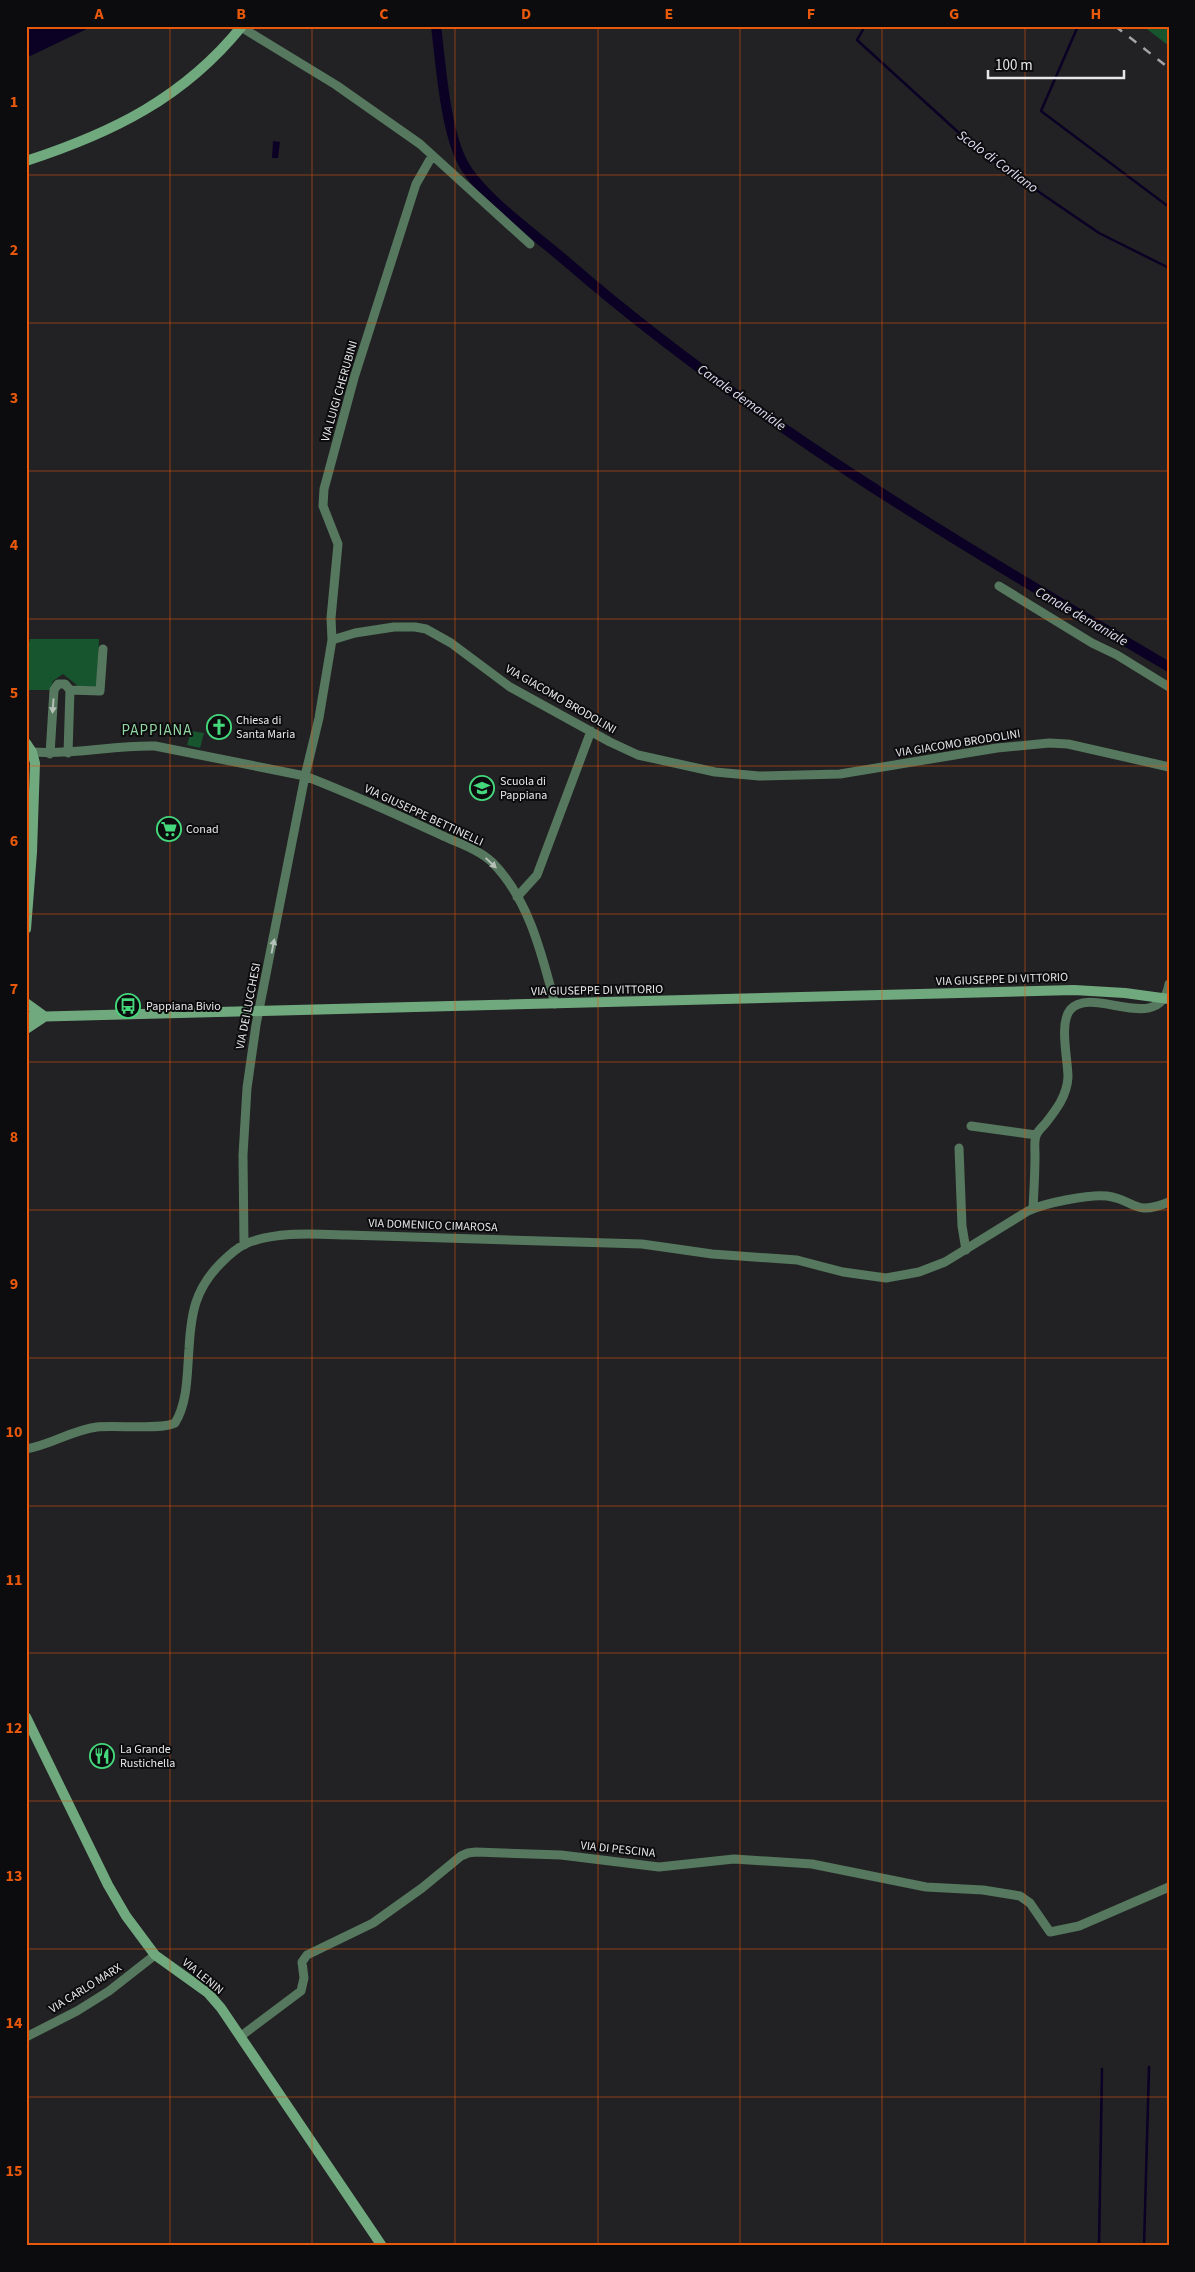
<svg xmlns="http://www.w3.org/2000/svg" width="1195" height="2272" font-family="'Source Sans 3',sans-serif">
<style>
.green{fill:#16552e}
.water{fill:#0b0125}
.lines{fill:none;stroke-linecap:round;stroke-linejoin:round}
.stream{stroke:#0b0125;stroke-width:2.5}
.canal{stroke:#0b0125;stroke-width:10}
.street{stroke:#56785e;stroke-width:9}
.secondary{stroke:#71a97f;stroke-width:10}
.rail{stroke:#a4a4a6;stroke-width:2.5;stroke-dasharray:9 9;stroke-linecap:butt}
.oneway{fill:#b4c0b8}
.grid{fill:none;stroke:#e8590c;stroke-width:1;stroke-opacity:0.55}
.labels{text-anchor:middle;stroke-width:4;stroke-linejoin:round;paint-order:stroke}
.street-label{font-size:12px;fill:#e7e7e9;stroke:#0c0b0d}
.poi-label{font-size:12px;fill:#e7e7e9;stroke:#0c0b0d;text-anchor:start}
.water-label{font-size:14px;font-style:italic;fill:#dedcf2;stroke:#0c0b0d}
.quarter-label{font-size:15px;letter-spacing:1px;fill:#92d7a3;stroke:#0c0b0d}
.neatline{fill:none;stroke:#e8590c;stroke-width:2}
.grid-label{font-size:16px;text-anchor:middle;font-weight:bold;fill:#e8590c}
</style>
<rect width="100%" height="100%" fill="#222224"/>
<!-- green -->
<path class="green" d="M1143,26H1169V46Z
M30,639H99L97,687L78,686L63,674L53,681L51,690H26V643H29Z
M191,731L204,733L200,748L187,745Z"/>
<!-- water -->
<path class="water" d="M26,26H93L26,58Z
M273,141L280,142L278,158H272Z"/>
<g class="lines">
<!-- stream -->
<path class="stream" d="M865,26L857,40L969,142L985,155L1099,233L1169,268
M1078,26L1041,111L1169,207
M1099,2246L1102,2069
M1144,2246L1149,2067"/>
<!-- canal -->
<path class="canal" d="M436,26C441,65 445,132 464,165C483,198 537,236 567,262C749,420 961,545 1169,667"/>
<!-- street -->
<path class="street" d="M241,27L336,85L420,144L530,244
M999,586L1092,643L1117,655L1169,687
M332,640L331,618L338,544L323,506L324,489L354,378L416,184L432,156
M70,690L100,691L103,649
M32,752C74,755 114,745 155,746L305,776L319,718L332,640L355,633L394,627H415L426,629L451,643L510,687L610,742L638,755L715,772L759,776L840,774L997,748L1049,743L1068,744L1169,767
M50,754L54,690L58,684H65L70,690L68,753
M517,897L537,875L591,731
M971,1126L1036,1135
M959,1148L962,1226L966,1250
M1033,1208C1034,1190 1035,1173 1035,1155C1035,1149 1034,1141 1036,1136C1037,1132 1042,1127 1045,1124C1056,1110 1067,1096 1068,1077C1068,1060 1059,1024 1070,1010C1092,984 1160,1037 1169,984
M244,1245L243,1155L247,1088L256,1025L305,776C351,794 396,814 441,835C458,843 478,849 492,862C529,899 542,955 555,1004
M26,1449C51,1445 72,1430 97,1427C115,1425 162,1430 175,1423C188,1402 187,1373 189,1349C191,1313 195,1289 221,1263C228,1256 237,1248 245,1244C276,1231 314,1234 347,1235L642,1244L712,1254L797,1260L843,1272L886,1278L919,1272L945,1262L1028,1211C1044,1203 1090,1194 1107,1196C1136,1200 1133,1217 1169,1202
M241,2036L301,1991L304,1978L302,1962L307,1955L373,1923L422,1888L461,1856L468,1853L476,1852L561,1855L659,1867L734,1859L812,1864L926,1887L983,1890L1020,1896L1030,1903L1050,1932L1079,1926L1169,1887
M26,2037L77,2011L109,1991L155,1955"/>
<!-- secondary -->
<path class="secondary" d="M26,161C112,133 184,98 242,26
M26,743L32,752L35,763L32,852L26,929
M26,1003L44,1016
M26,1017L1074,990L1125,993L1169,999
M26,1029L44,1017
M26,1717L108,1885L126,1916L155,1955L208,1993L221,2008L382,2246"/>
<!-- rail -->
<path class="rail" d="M1115,26L1169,68"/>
</g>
<!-- one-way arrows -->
<defs><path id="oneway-solid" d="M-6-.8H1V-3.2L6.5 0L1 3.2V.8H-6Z" transform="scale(1.25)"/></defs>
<g class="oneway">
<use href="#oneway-solid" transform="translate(53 706) rotate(94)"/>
<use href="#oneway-solid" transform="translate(491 863) rotate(43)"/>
<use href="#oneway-solid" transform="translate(273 946) rotate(-79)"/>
</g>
<!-- grid -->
<path class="grid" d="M170,26V2246M312,26V2246M455,26V2246M598,26V2246M740,26V2246M882,26V2246M1025,26V2246M26,175H1169M26,323H1169M26,471H1169M26,619H1169M26,766H1169M26,914H1169M26,1062H1169M26,1210H1169M26,1358H1169M26,1506H1169M26,1653H1169M26,1801H1169M26,1949H1169M26,2097H1169"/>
<!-- icons -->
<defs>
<symbol id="church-ring" viewBox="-11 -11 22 22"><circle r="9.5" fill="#0c0b0d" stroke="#44d77b" stroke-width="1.5"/><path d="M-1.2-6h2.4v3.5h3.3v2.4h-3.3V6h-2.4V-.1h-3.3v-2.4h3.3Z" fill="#44d77b"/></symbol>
<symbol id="school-ring" viewBox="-11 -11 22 22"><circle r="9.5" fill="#0c0b0d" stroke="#44d77b" stroke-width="1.5"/><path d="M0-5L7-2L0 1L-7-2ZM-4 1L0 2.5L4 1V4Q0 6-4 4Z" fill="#44d77b"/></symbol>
<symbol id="supermarket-ring" viewBox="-11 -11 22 22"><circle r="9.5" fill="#0c0b0d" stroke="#44d77b" stroke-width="1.5"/><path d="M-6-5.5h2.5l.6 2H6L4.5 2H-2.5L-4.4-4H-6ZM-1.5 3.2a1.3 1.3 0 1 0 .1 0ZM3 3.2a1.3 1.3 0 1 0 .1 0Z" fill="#44d77b"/></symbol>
<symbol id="bus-ring" viewBox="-11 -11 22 22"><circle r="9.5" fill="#0c0b0d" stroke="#44d77b" stroke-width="1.5"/><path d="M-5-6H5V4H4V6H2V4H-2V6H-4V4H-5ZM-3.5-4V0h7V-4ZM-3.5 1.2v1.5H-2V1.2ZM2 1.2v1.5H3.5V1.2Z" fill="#44d77b"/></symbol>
<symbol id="restaurant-ring" viewBox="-11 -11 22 22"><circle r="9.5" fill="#0c0b0d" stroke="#44d77b" stroke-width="1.5"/><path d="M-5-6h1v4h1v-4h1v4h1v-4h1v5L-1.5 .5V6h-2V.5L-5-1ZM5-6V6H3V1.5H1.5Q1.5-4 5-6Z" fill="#44d77b"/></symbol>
</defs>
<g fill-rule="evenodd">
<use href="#church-ring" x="205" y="713" width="28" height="28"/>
<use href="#school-ring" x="468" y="774" width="28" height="28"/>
<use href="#supermarket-ring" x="155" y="815" width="28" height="28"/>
<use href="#bus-ring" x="114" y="992" width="28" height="28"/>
<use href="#restaurant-ring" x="88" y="1742" width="28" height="28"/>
</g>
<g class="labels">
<!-- street labels -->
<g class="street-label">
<text transform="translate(339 391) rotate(-74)" y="4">VIA LUIGI CHERUBINI</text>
<text transform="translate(561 699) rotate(30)" y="4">VIA GIACOMO BRODOLINI</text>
<text transform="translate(958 743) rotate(-9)" y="4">VIA GIACOMO BRODOLINI</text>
<text transform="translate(424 815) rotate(25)" y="4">VIA GIUSEPPE BETTINELLI</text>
<text transform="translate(1002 979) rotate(-2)" y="4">VIA GIUSEPPE DI VITTORIO</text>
<text transform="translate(597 990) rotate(-1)" y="4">VIA GIUSEPPE DI VITTORIO</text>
<text transform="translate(248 1006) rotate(-79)" y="4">VIA DEI LUCCHESI</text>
<text transform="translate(433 1225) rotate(2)" y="4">VIA DOMENICO CIMAROSA</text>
<text transform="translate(618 1849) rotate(6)" y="4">VIA DI PESCINA</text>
<text transform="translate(203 1976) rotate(39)" y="4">VIA LENIN</text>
<text transform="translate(85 1988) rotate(-32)" y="4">VIA CARLO MARX</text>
</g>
<!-- poi labels -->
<g class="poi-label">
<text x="236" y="724">Chiesa di<tspan x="236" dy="14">Santa Maria</tspan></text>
<text x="500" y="785">Scuola di<tspan x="500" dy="14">Pappiana</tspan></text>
<text x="186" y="833">Conad</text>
<text x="146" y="1010">Pappiana Bivio</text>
<text x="120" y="1753">La Grande<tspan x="120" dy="14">Rustichella</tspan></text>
</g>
<!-- water labels -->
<g class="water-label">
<text transform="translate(998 161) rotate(36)" y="5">Scolo di Corliano</text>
<text transform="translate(742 397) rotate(35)" y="5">Canale demaniale</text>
<text transform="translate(1082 616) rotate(30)" y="5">Canale demaniale</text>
</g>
<!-- quarter labels -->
<g class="quarter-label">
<text x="157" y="735">PAPPIANA</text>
</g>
</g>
<!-- border -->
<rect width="1195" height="2272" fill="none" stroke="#0c0b0d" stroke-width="55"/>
<!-- scale -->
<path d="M988 70v8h136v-8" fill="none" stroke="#e7e7e9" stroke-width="2.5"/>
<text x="995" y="70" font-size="15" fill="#e7e7e9" stroke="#0c0b0d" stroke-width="4" paint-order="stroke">100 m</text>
<rect x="28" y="28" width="1140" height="2216" class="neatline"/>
<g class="grid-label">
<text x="99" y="19">A</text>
<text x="241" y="19">B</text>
<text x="384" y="19">C</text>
<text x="526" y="19">D</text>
<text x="669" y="19">E</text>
<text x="811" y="19">F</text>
<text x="954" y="19">G</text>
<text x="1096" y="19">H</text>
<text x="14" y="107">1</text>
<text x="14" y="255">2</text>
<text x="14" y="403">3</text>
<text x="14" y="550">4</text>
<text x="14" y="698">5</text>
<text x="14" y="846">6</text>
<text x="14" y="994">7</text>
<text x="14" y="1142">8</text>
<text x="14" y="1289">9</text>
<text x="14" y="1437">10</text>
<text x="14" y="1585">11</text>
<text x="14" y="1733">12</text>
<text x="14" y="1881">13</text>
<text x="14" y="2028">14</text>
<text x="14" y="2176">15</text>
</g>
</svg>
